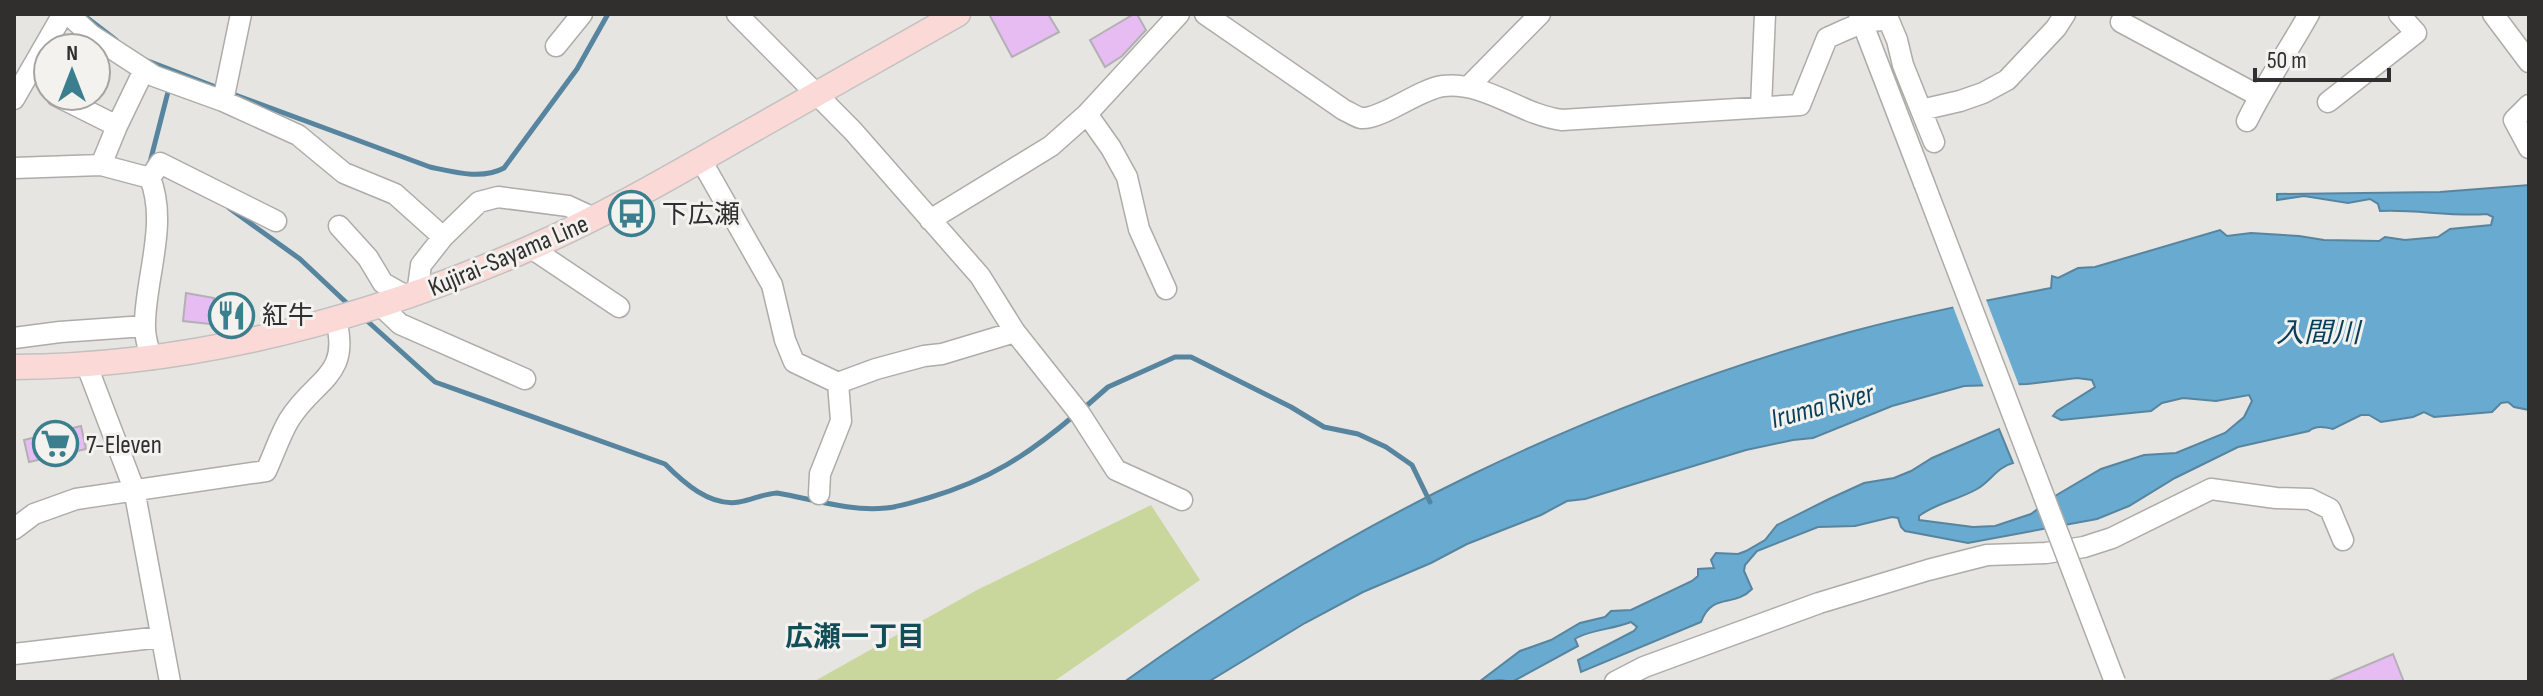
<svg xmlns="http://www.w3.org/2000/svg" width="2543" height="696" font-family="'Sofia Sans Condensed','Noto Sans JP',sans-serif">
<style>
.green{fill:#c9d79c}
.water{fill:#68aad0;stroke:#57859f;stroke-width:2}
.pier{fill:#e6e5e1}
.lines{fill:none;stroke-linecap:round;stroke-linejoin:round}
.stream{stroke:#57859f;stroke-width:5}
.building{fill:#e6bcf3;stroke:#b3b0b3;stroke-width:2}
.minor-casing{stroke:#adaca9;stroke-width:23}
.major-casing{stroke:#c1c1c0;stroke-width:27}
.minor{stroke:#fff;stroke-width:20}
.major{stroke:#fad9d7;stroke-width:24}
.minor-bridge-casing{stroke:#adaca9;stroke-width:23;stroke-linecap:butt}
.minor-bridge{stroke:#fff;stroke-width:20}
.labels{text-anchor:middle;stroke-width:6;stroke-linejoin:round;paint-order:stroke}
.poi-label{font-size:26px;fill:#302f2e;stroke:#f3f2ee;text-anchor:start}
.street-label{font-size:26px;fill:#302f2e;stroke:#f3f2ee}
.water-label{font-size:28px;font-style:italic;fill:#073f5a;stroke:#f3f2ee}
.neighbourhood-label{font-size:28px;font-weight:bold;fill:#134d58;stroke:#f3f2ee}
</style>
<rect width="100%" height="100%" fill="#e6e5e1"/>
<!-- green -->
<path class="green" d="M1151,505L1200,580L1053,682H813L977,590Z"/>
<!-- water -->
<path class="water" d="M2529,185V410L2514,407L2508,402L2501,403L2492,412L2434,417L2424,412L2413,417L2381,422L2369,415H2361L2333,429C2325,427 2316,425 2309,431L2238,447L2175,478L2129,506L2097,519L1968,543L1905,531L1901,527L1898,518L1892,517L1855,526L1818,527L1757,551L1745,565L1744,571L1752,589C1734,608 1712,592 1701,622L1581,672L1578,660L1634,631L1637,627L1631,622C1614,629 1585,631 1575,639L1578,646L1512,682L1501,680L1479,682L1520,651L1551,640L1580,623L1605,617L1611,611L1631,610L1692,581L1698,576V569L1714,568L1711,560L1716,553L1738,554L1746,551L1765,540L1777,525L1829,499L1864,483L1894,478L1911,471L1932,458L1999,429L2013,463C1997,467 1991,481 1977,489C1958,500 1936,503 1919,516V520L1973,527L1995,526L2031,514L2055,496L2101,469L2144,455L2176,453L2225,433L2244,417L2252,401L2249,395L2216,401L2183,398L2162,403L2151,411L2061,420L2053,416L2057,411L2095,387L2092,380L2077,378L2027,384L1964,386L1892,406L1813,438L1793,440L1746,450L1585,499L1567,501L1541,515L1467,544L1431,563L1363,592L1305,623L1208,682H1124C1343,525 1590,403 1850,332C1916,314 1984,301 2051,288L2052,276L2058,278L2078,268L2095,267L2220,230L2227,236L2251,233L2299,236L2324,240L2379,241L2385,237L2405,240L2438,237L2450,229L2491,225L2493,217L2487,214C2451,217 2415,209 2380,211L2378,204L2370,199L2348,203L2304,196L2277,200V194L2440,192Z"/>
<!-- pier -->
<path class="pier" d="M1985,297L2020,388L1985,390L1952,304Z"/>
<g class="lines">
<!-- stream -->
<path class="stream" d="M86,17L116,40
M148,61L221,89
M230,93L430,167C454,172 482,180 504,168L577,69L608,14
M149,166L169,88
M229,208L300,259L351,307
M365,319L435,382L665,464C683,482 710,507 739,502C752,500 762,494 777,493C812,499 851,512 886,508C900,507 914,502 928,498C989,480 1028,455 1076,414
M1084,408L1108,387L1175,357H1191L1291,407L1324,427L1358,434L1386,447L1412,465L1430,502"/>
</g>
<!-- building -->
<path class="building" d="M989,14H1048L1059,32L1012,57Z
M1134,14H1137L1146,30L1122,56L1105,67L1090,40Z
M186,293L214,298L210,324L183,321Z
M81,426L86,449L29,462L24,440Z
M2393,654L2404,682H2327Z"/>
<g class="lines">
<defs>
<path id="minor" d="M68,14L91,35L154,76L223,101L298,135L344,173L395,194L443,237L421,265L417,294
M737,14L853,131L980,276L1015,332L1080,414L1116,470L1182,500
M1205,14L1344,110C1349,112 1356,117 1361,118C1381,120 1419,89 1443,86C1485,81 1521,115 1562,120L1800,105L1827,38C1846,30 1868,17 1889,21L1897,40L1903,65L1921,110L1960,101L1983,93L2007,80L2056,28L2065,14
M1859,14L1924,183
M2493,14L2529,62
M2121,22L2259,96
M556,46L582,14
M1469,86L1540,14
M57,96L117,126
M14,99L63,14
M223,101L241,14
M2328,102L2416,33L2399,14
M2529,105L2514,120L2529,148
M1761,107L1765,14
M1921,110L1934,142
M1087,114L1111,148L1127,177L1139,229L1166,289
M2247,121C2265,84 2289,50 2309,14
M701,160L772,285L785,340L794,362L838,383L841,421L820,474L819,494
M101,165L117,126L144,70
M14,168L101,165L150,178C168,223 146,276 145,322C144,335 148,347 152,359
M150,178L160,163L276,221
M930,220L1051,146L1087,114L1179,14
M339,226L368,258L383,283L408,297
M443,237L479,202L498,197L568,206L594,218
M531,248L619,307
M381,306L400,324L525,379
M14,338L60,332L145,326
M87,366L134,489L170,682
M838,383L876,369L924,356L942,354L1015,332
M14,529L34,514L76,499L266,471C274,454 280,435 289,420C314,379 351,377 336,320
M14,654L161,637
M1615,682L1644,667L1819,603L1928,570L1987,555L2046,553L2084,547L2112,538L2211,489L2276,498L2310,499L2330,509L2343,540"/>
<path id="major" d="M14,367C193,366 365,320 528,249C600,218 669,178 737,139C810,97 884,56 958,14"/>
</defs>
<!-- minor casing -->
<use href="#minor" class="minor-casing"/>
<!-- major casing -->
<use href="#major" class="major-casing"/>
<!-- minor -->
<use href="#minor" class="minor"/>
<!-- major -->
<use href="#major" class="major"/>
<defs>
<path id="minor-bridge" d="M1924,183L2115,682"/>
</defs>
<!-- minor-bridge casing -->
<use href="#minor-bridge" class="minor-bridge-casing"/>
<!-- minor-bridge -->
<use href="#minor-bridge" class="minor-bridge"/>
</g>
<!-- icons -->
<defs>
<symbol id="bus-ring" viewBox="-11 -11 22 22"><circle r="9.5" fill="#f3f2ee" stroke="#3b7f8e" stroke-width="1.5"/><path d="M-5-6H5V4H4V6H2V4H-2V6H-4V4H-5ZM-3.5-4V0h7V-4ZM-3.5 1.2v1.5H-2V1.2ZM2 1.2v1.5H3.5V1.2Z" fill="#3b7f8e"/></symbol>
<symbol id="restaurant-ring" viewBox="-11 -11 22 22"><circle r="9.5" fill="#f3f2ee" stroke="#3b7f8e" stroke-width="1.5"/><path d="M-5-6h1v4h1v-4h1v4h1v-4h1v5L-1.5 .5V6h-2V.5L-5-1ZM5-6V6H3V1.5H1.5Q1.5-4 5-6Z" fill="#3b7f8e"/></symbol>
<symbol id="supermarket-ring" viewBox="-11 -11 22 22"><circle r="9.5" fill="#f3f2ee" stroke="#3b7f8e" stroke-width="1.5"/><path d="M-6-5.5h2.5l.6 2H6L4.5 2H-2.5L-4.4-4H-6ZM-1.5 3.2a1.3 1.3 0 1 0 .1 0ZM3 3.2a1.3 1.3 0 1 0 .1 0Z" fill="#3b7f8e"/></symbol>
</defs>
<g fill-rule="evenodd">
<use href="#bus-ring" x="606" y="188" width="51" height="51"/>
<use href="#restaurant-ring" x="206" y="290" width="51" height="51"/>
<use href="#supermarket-ring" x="30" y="418" width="51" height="51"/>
</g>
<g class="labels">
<!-- poi labels -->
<g class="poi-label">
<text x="662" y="223">下広瀬</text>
<text x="262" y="324">紅牛</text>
<text x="86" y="453">7-Eleven</text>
</g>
<!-- street labels -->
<g class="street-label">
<text transform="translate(508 255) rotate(-23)" y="9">Kujirai-Sayama Line</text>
</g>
<!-- water labels -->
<g class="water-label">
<text x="2318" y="342">入間川</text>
<text transform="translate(1822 405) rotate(-15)" y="10">Iruma River</text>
</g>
<!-- neighbourhood labels -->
<g class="neighbourhood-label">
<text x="855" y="646">広瀬一丁目</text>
</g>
</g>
<!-- border -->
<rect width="2543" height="696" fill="none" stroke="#302f2e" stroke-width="32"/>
<!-- north arrow -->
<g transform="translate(72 72)"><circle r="38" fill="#f3f2ee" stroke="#a5a4a1" stroke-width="2"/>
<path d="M0-6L14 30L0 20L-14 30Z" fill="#3b7f8e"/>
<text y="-12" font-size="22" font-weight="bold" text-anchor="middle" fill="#302f2e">N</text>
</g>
<!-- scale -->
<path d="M2255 68v12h134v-12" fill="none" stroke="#302f2e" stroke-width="4"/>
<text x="2267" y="68" font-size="24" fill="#302f2e" stroke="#f3f2ee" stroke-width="6" paint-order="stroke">50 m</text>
</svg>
